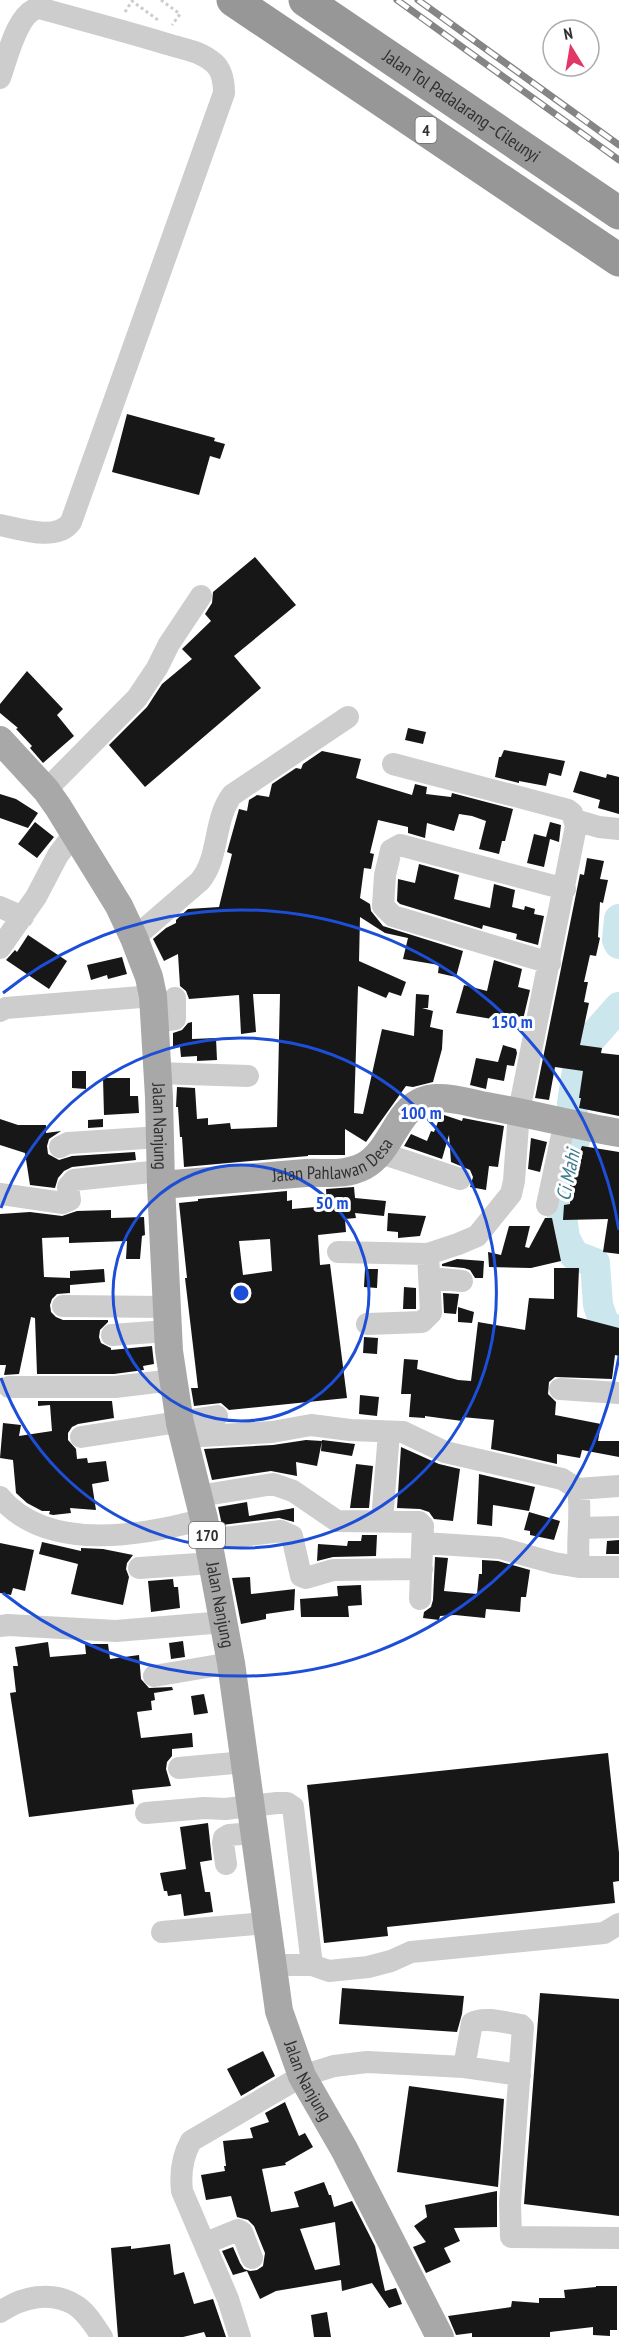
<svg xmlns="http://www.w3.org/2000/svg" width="619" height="2337" font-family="'PT Sans Narrow',sans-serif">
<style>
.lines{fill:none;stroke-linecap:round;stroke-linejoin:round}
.river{stroke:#cbe6ec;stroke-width:30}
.building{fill:#171717;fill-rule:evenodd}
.path{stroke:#cdcdcd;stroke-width:3;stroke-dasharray:3 3;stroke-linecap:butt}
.minor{stroke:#cdcdcd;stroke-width:22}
.major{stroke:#a8a8a8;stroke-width:28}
.highway{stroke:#979797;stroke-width:33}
.rail-casing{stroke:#858585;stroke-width:7}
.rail{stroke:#fff;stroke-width:4.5;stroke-dasharray:14;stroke-linecap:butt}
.ring{fill:none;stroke:#1d4ed8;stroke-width:3}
.labels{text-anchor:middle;stroke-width:6;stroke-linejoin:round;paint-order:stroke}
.shield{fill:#fff;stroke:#6e6e6e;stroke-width:1.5}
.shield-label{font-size:16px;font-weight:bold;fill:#303030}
.street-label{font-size:18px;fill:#303030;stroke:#fff}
.water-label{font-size:20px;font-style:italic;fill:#3d7c8b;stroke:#fff}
.centre{fill:#1d4ed8;stroke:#fff;stroke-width:3}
.ring-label{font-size:18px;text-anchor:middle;font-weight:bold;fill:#1d4ed8;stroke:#fff;stroke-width:6;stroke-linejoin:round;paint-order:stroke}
</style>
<rect width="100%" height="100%" fill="#fff"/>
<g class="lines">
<!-- river -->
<path class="river" d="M619,919L617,940L619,944
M619,1007L580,1051L572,1103L575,1140L560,1201L565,1238L574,1255L595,1263L598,1305L604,1323L619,1333"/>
</g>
<!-- building -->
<path class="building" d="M127,414L215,438L214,441L225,444L220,459L210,456L199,495L112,472Z
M255,557L296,605L234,656L261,688L145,787L109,745L147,707L162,684L192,659L182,649L211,621L205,614L212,603L213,592Z
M27,671L63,709L57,715L74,736L43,763L30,748L32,746L16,729L18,728L0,713V704Z
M408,728L426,732L423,744L405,740Z
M504,750L565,761L561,776L549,773L546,786L519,781V783L495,777L499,757H501Z
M322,751L361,759L356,778L412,795L415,784L427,787L426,794L451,797L452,793L513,809L505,841H502L499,854L479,849L486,821L472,816L459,814L454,831L427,823L425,838L408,833V827L378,820L370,853L374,854L371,869L364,868L360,898L370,904L371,911L383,926L463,951L456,977L438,973L439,965L403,959L408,938L385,933L360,917L359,961L406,982L401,996L389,992L386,998L358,986L354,1113L363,1114L382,1029L414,1036L416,994L429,995L428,1008H422L433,1011L430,1027L443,1030L442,1049L433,1082L413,1087L406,1086L366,1142L345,1129V1155H308V1156L184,1167L182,1137H180L178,1107H176L177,1087L195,1088L197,1119L208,1118V1125L230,1123L231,1129L277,1127L280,994H253L256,1032L241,1034L239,995L189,999L186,991L180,986L178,954L164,961L153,939L166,928L176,923V920L188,909L219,907L232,854L227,852L239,809L247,811L249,800L257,795L269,797L272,784L296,768L301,769L303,764Z
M580,771L606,778L607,774L619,777V814L598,808L600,800L573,792Z
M0,794L16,799L38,813L28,828L0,818Z
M35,822L54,837L37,858L18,844Z
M550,822L561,825L559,842L550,839L544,867L527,863L534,834L546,837Z
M587,858L604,861L600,879L608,880L603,903L600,902L598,937L600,938L596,956L590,955L584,982H588L584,1002L589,1003L580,1045L602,1048L601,1053L619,1055V1116L579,1108L581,1098H579L583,1071L555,1067L549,1100L535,1098L580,874L584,875Z
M419,864L459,875L454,899L490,908L494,884L515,890L512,907L524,910L525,906L535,909L534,914L544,916L538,945L516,939L517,934L483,925L482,929L400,904L397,901L398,879L415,883Z
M28,935L67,961L49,989L6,960L15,950L17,952Z
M122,957L127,974L108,979L107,975L91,980L87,965Z
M494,960L522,969L518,987L530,990L522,1024L456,1013L464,985L487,991Z
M192,1022V1039L216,1038L217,1060L197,1061V1056L181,1057L180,1047L173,1048V1033L182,1030L188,1023Z
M503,1045L516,1049L517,1053L514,1066L507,1065L504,1081L488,1078L486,1089L470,1085L476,1058L498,1062Z
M72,1071H86V1089L72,1088Z
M103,1078H130V1096H138L139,1113L104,1115Z
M441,1114L462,1121L463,1118L504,1126L498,1167L489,1166L486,1190L470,1187L473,1177L470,1170L451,1162L449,1135L442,1159L404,1146L411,1134L427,1141L431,1131L434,1132Z
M0,1119L18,1125H46V1133L61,1131L49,1139L47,1146L48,1154L59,1160L72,1156L135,1152L136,1160L72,1167L64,1171L58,1178L55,1188L30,1185L25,1153L0,1145Z
M103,1119V1127L88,1128V1120Z
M531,1138L547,1142L540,1172L528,1169Z
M582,1146L619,1152V1254L603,1252L608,1219L563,1220L564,1205L570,1204V1179Z
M354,1187L355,1198L386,1201L384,1216L355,1213L356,1218L345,1219L346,1232L318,1235L320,1265L330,1264L347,1398L229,1410L221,1403L194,1406L191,1388H198L185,1278H187L179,1203L198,1201V1199L287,1191V1201L292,1200V1209L327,1206L326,1189ZM270,1239L272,1271L243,1275L239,1241Z
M111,1210V1218L144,1217L145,1235L142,1236L140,1259H126L127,1241L69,1243V1237L42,1238L44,1277L70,1278V1271L104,1269L105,1282L70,1285V1293L57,1294L52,1299L50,1305L51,1312L56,1317L63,1320H108V1322L100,1330L99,1337L101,1343L111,1348V1350L152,1346L154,1364L143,1366L144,1370L114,1374H37L35,1318L31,1317L19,1374L4,1375L6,1365H0V1214L30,1212L62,1216L77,1211Z
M388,1213L426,1216L420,1236L398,1238V1232L387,1231Z
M545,1218H552L561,1261L531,1268L489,1267L488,1252L501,1255L509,1226H530L525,1247L529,1248Z
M457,1259L484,1261L483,1278H475L470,1270L464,1268L442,1266V1264Z
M554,1268H579L577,1317L619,1328V1356L615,1355L612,1379L555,1377L549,1382L548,1394L556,1402L555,1415L601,1424L598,1441H619V1457L582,1450L580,1458L557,1454V1464L491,1449L494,1420L462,1417V1421L425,1416V1418L409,1417L411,1394H401L404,1359L418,1360L417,1369L458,1380L471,1381L478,1322L525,1330L529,1298L554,1299Z
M365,1269H378L377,1288L364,1287Z
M404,1287L416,1288V1309H403Z
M443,1293L459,1294L456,1314L444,1313Z
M458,1307L474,1312L472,1323L458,1322Z
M364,1337L378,1338L377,1354L363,1353Z
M360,1395L379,1397L377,1416L359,1414Z
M38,1401H112L114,1418L78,1424L72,1427L68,1433V1440L76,1449L77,1459L87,1458L88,1463L106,1461L109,1481L92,1484L96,1510L70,1508L71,1513L53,1515L49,1514L50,1511H42L27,1503L16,1493L13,1460L0,1458L3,1423L21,1425L19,1436L52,1431L50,1405L38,1406Z
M306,1440L322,1441L317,1466L296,1462L297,1476L271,1471L212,1480L204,1449L273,1445Z
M322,1440L355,1444L352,1456L321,1451Z
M401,1447L439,1464L460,1469L453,1521L434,1519L429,1512L420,1509L397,1508Z
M356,1464L373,1466L369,1508H350Z
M479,1474L535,1487L529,1511L493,1505L492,1526L477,1524Z
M247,1502L249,1516L294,1508V1522L279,1518L222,1525L218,1507Z
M529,1512L560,1521L554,1540L530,1535V1531L524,1530Z
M362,1535H377L376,1556L333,1557L317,1561L318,1544L347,1546L348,1541H361Z
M619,1540V1554H606L607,1541Z
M42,1542L81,1551V1548L103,1549L133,1555L127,1563L126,1569L129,1577L123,1605L71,1594L78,1564L39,1554Z
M0,1543L34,1550L25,1591L13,1588L11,1595L0,1593Z
M435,1557L448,1558L444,1591L477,1594L479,1574H482V1560L498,1561L530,1570L526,1597H521L520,1612L486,1609L485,1618L455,1615L440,1616L439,1620L423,1618L424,1612L431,1607L433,1600Z
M250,1577L251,1594L295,1589L294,1610L266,1614V1619L241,1624L232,1578Z
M173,1579L174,1587H178L180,1608L151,1612L148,1581Z
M361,1585L362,1605L348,1606L349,1617H301L300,1599L338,1596L337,1586Z
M183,1641L185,1657L171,1659L169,1643Z
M48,1642L50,1657L86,1654L85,1644H108L110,1659L139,1655L141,1679L149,1688L172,1687L173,1690L154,1693L155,1700L151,1701L152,1710L137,1712L141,1738L192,1733L193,1747L172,1749V1756L167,1762L166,1769L171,1786L132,1790L134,1804L29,1817L10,1693L16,1692L13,1666H18L15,1647Z
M204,1694L208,1713L194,1715L191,1696Z
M608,1753L619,1853V1881L613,1882L615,1903L387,1927L388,1936L324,1943L307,1785Z
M208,1823L212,1860L200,1862L205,1892H210L213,1912L184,1916L181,1894L168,1896L167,1891H164L160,1873L186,1869L180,1827Z
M342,1988L464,1996L462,2014L457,2032L339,2024Z
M540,1993L619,1999V2216L524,2204Z
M263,2051L275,2076L241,2096L227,2069Z
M409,2086L504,2099L498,2187L397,2172Z
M285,2102L299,2136L305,2133L313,2147L285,2163L286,2165L262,2169L271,2212L299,2207L294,2192L324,2182L329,2195H331L334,2207L352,2201L375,2246L385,2291L396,2288L402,2304L389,2308L372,2283L342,2291L341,2280L276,2291L260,2299L247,2271L233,2275L222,2251L233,2247L240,2263L244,2269L250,2271L257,2270L263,2266L265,2253L254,2226L248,2220L237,2217L231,2196L206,2200L201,2175L225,2171L224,2166H226L223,2141L253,2138L250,2128L269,2122L265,2113ZM335,2222L340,2265L315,2270L300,2229Z
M497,2191V2227L454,2228L460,2241L444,2248L451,2262L426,2273L413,2247L426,2242L414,2226L427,2217L425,2205Z
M170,2244L174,2275L184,2272L194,2304L213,2299L226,2337H206L204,2332L183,2337H118L111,2248L131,2246V2249Z
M596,2286H617V2330H610V2336L593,2335V2327L550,2332V2337H472V2333L456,2335L448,2316L511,2307L512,2301L539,2303V2298H565L564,2290L596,2287Z
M327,2312L331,2337H314L311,2315Z"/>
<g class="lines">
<!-- path -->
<path class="path" d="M161,0L180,14L172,25
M125,12L132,1L158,20"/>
<!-- minor -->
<path class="minor" d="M0,78C7,59 17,11 39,8C82,20 125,31 167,44C186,50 198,50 214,63C222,70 224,83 224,93L71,522C57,542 20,529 0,525
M46,790L137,698L157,668L169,644L201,596
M575,820L599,827L619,829
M0,907L23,917
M134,938L200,881C220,857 213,820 232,795L348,717
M0,948L36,897L58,855L74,834
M550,963L393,916L383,906L385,875L391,850L400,845L565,889
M0,1011L6,1008L153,996
M154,1022L175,1019V998
M157,1073L248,1076
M60,1147L68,1143L160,1137
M381,1153L460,1179
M0,1194L63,1203L70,1200L68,1187L74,1180L160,1171
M547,1205L565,1121
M338,1252L428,1254L458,1244L477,1236L511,1194L514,1181L519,1111L576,826L572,813L568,810L393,764
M430,1278L462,1281
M63,1306L166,1307
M367,1324L422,1322L431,1313L428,1254
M112,1335L167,1331
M9,1387H115L173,1380
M560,1389L619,1393
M81,1437L217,1416
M183,1437L272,1432L311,1425L350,1430L403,1432L445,1452L562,1479L578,1489C582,1515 576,1540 579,1567
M578,1489L619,1486
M199,1496L273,1484L293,1491L337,1521L419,1522L423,1526L420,1599
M0,1497C47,1553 142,1536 204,1519
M382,1521L389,1432
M579,1528L619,1527
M208,1540L281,1531L292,1536L301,1576L306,1578L333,1570L422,1569
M424,1543L500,1548L554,1563L579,1567H619
M139,1568L213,1563
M0,1626L8,1625L116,1631L224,1622
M154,1676L231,1663
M179,1768L245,1762
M146,1813L204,1808L225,1809L277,1803H287L293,1807L312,1965
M226,1864L223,1843L224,1838L229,1835L254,1833
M162,1932L266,1923
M271,1965H312L329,1971L368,1967L391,1961L411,1952L604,1933L619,1924
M464,2067L472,2023C484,2016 507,2023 521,2025L523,2027L510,2203L511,2237L619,2238
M206,2243L238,2230L242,2232L252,2258
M0,2312C22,2297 51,2290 75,2305C87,2312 95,2327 102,2337
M240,2337L228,2299L182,2191C180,2173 182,2157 191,2141L302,2076L334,2066L367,2062L464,2067L520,2075"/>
<!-- major -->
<g class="major">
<path id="s1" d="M0,740L46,790L58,807L119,906L134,938L149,977L153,996L159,1097L161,1185L169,1351L180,1423L204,1519L231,1663L279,2011L302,2076L344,2149L440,2337"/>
<path id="s2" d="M161,1185C209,1181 257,1177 306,1173C325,1172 345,1176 364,1166C396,1148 396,1100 436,1098C451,1097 467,1102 481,1105C527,1113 573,1125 619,1133"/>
</g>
<!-- highway -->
<g class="highway">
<path d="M233,0L619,260"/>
<path id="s3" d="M305,0L619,213"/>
</g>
<defs>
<path id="rail" d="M397,0L619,160
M418,0L619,145"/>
</defs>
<!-- rail casing -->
<use href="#rail" class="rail-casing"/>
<!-- rail -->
<use href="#rail" class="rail"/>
</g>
<!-- distance rings -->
<g class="ring">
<circle cx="241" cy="1293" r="128"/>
<path d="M1 1208A255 255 0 1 1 1 1378"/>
<path d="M619 1356A383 383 0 0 1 3 1593M3 993A383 383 0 0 1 619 1230"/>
</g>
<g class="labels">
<!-- shield labels -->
<g class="shield">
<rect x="415.5" y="117" width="21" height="26" rx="4.5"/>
<rect x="189" y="1522" width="36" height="26" rx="4.5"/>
</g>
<g class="shield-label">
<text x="426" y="136">4</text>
<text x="207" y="1541">170</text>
</g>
<!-- street labels -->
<g class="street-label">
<text dy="6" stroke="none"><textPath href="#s3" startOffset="189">Jalan Tol Padalarang–Cileunyi</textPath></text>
<text dy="6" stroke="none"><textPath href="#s1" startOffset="432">Jalan Nanjung</textPath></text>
<text dy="6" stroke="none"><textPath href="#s2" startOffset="176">Jalan Pahlawan Desa</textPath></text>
<text dy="6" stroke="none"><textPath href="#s1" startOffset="916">Jalan Nanjung</textPath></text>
<text dy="6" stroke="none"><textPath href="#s1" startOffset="1402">Jalan Nanjung</textPath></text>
</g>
<!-- water labels -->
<g class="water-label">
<text transform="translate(568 1175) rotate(-78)" y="7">Ci Mahi</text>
</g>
</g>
<circle cx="241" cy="1293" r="9" class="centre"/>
<g class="ring-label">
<text x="512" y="1028">150 m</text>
<text x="421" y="1119">100 m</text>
<text x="332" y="1209">50 m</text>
</g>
<!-- north arrow -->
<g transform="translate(571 48) rotate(349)"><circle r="28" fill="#ffffff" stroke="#acacac" stroke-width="1.5"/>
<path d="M0-4.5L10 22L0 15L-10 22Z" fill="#e13767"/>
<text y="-9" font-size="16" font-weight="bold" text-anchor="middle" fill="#303030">N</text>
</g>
</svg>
